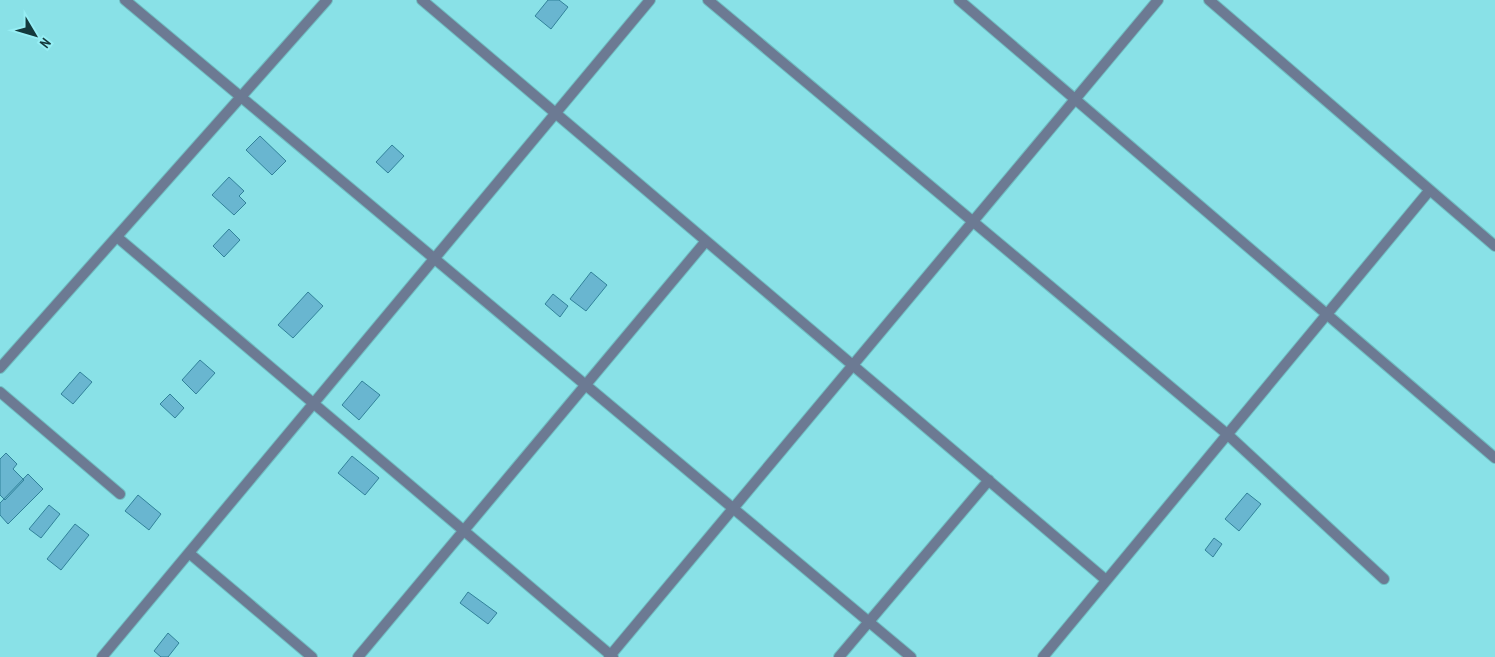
<svg xmlns="http://www.w3.org/2000/svg" width="1495" height="657" font-family="'PT Sans Narrow',sans-serif">
<style>
.building{fill:#69b6d0;stroke:#31829a}
.lines{fill:none;stroke-linecap:round;stroke-linejoin:round}
.street-casing{stroke:#6fbcc1;stroke-width:12}
.street{stroke:#6c7a93;stroke-width:10}
</style>
<rect width="100%" height="100%" fill="#89e1e7"/>
<!-- building -->
<path class="building" d="M548,0H559L568,7L551,29L535,16Z
M260,136L286,161L272,175L246,150Z
M392,145L404,156L388,173L376,162Z
M229,177L244,191L239,196L246,203L234,215L212,195Z
M229,229L240,240L224,257L213,246Z
M591,272L607,285L586,311L570,299Z
M308,292L323,306L293,338L278,325Z
M553,294L568,306L560,317L545,304Z
M200,360L215,373L196,394L182,380Z
M80,372L92,382L73,404L61,394Z
M362,381L380,395L359,420L342,405Z
M170,394L184,408L175,418L160,404Z
M6,453L17,464L13,469L24,480L5,500L0,495V459Z
M352,456L379,478L365,495L338,473Z
M28,474L43,489L8,524L0,515V503Z
M1247,493L1261,504L1239,531L1225,519Z
M138,495L161,514L149,530L125,511Z
M49,505L60,514L41,538L29,529Z
M75,524L89,535L61,570L47,559Z
M1214,538L1222,544L1213,557L1205,550Z
M468,592L497,613L488,624L460,603Z
M168,633L179,643L168,657H161L154,651Z"/>
<g class="lines">
<defs>
<path id="street" d="M125,0L911,657
M422,0L1106,580
M708,0L1227,434L1384,579
M959,0L1495,458
M1209,0L1495,246
M117,237L613,657
M0,368L327,0
M0,392L120,494
M189,553L312,657
M102,657L650,0
M358,657L706,241
M609,657L1158,0
M839,657L989,480
M1043,657L1429,191"/>
</defs>
<!-- street casing -->
<use href="#street" class="street-casing"/>
<!-- street -->
<use href="#street" class="street"/>
</g>
<!-- north arrow -->
<g transform="translate(35 35) rotate(128)" stroke="#96eef4" stroke-width="4" paint-order="stroke">
<path d="M0-4L9 19L0 12L-9 19Z" fill="#13393c"/>
<text y="-8" font-size="14" font-weight="bold" text-anchor="middle" fill="#13393c">N</text>
</g>
</svg>
